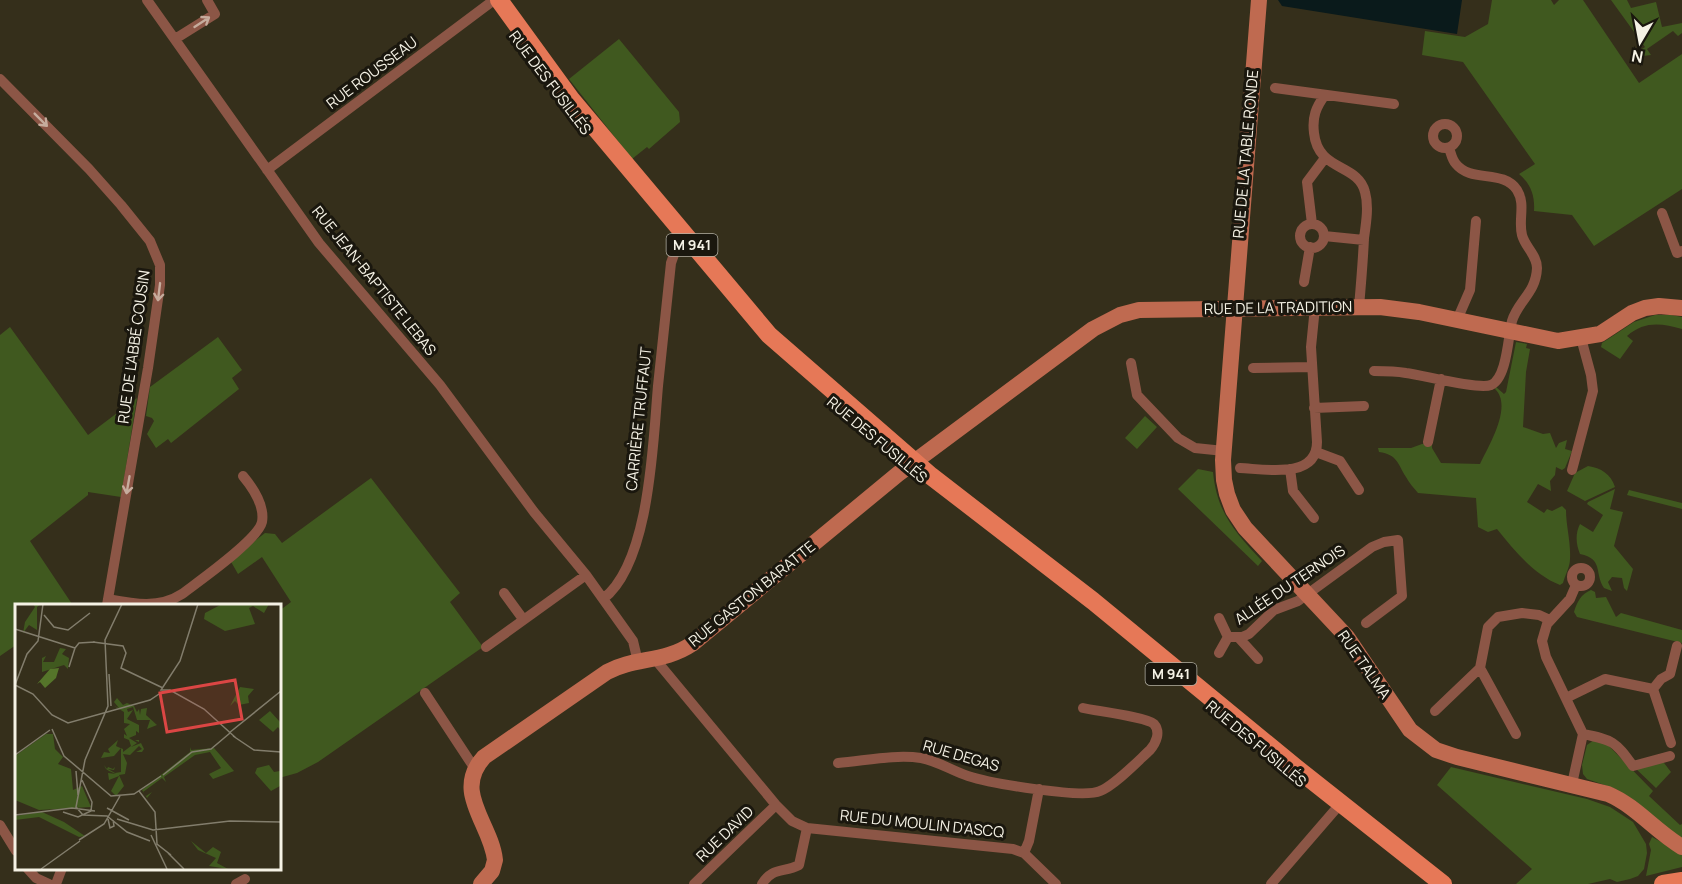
<svg xmlns="http://www.w3.org/2000/svg" width="1682" height="884" font-family="Manrope,sans-serif">
<style>
.green{fill:#40591f}
.water{fill:#0a1a1b}
.lines{fill:none;stroke-linecap:round;stroke-linejoin:round}
.street{stroke:#8c5646;stroke-width:10}
.secondary{stroke:#bf6a50;stroke-width:16}
.primary{stroke:#e67857;stroke-width:18}
.oneway{stroke:#c6ac9d}
.labels{text-anchor:middle;stroke-width:6;stroke-linejoin:round;paint-order:stroke}
.shield{fill:#1a170e;stroke:#b3b0a4;stroke-width:1.5}
.shield-label{font-size:14px;font-weight:bold;fill:#f5f2e5}
.street-label{font-size:15px;fill:#f5f2e5;stroke:#1a170e}
.inset-road{fill:none;stroke:#827d6c;stroke-width:1.5}
.view{fill:#db4644;fill-opacity:0.15;stroke:#db4644;stroke-width:3}
.inset-edge{fill:none;stroke:#f5f2e5;stroke-width:3}
</style>
<rect width="100%" height="100%" fill="#352f1b"/>
<!-- green -->
<path class="green" d="M1492,0H1551L1554,5L1559,0H1583L1639,83L1682,54V189L1594,246L1572,215L1534,211C1535,196 1531,184 1519,174L1535,164L1463,62L1422,55L1425,31L1465,37L1488,24Z
M1611,0H1627L1631,8L1656,2L1662,27L1682,23V33L1678,36L1673,31L1647,49L1651,55L1643,56L1639,51L1645,47Z
M619,39L679,112L680,122L649,149L647,147L632,159L569,79Z
M1655,315H1671L1682,317V329C1661,323 1644,321 1627,336L1633,341L1620,359L1601,347L1602,343L1634,322Z
M10,327L88,435L137,398L121,497L88,492V495L30,541L72,604L16,605V645L0,656V335Z
M218,337L242,370L232,378L239,389L171,443L168,439L156,448L147,434L154,421L152,418L146,416L150,387Z
M1516,342L1527,344L1526,348L1530,349L1526,372L1523,427L1543,434L1550,433L1556,448L1559,443L1567,440L1565,449L1572,451L1565,468L1562,470L1556,467L1555,475L1550,481L1551,491L1538,484L1527,502L1544,513L1547,509L1552,511L1562,506L1566,510C1566,526 1571,542 1570,559C1570,567 1565,575 1563,583L1560,585C1534,575 1514,550 1497,529L1488,532L1478,527L1476,498L1418,493C1414,488 1409,483 1406,477C1397,463 1398,455 1379,452L1378,448H1411L1422,444H1432V448L1441,463L1480,464C1489,445 1513,406 1495,389L1496,387L1504,394L1506,392Z
M1145,416L1157,427L1137,449L1125,438Z
M1588,466C1601,468 1611,474 1615,487L1585,501L1567,491L1575,473Z
M1198,469L1213,472C1217,513 1235,532 1262,561L1258,566L1178,489Z
M371,478L460,593L450,602L483,647L318,762L297,773L279,778V611L291,602L262,557L238,574L230,560L265,533L275,534L282,543Z
M1615,489L1610,509L1623,512L1614,546L1633,569L1627,591L1624,588L1622,578L1612,577L1608,582L1612,591L1604,588C1594,573 1604,559 1580,554C1576,544 1575,534 1580,524L1593,532L1603,515L1587,504L1588,502Z
M1629,490L1682,503V509L1627,495Z
M1591,590L1595,592L1596,598L1606,597L1616,617L1621,613L1682,630V643L1577,617L1574,612C1577,602 1581,594 1591,590Z
M1594,740L1608,745L1653,791L1649,796L1680,825L1682,824V839L1657,822L1637,802L1616,789L1587,779L1583,774L1582,765L1587,745Z
M1661,759L1671,772L1656,788L1633,766Z
M1451,767L1587,799L1610,807L1633,822L1646,844L1647,853L1644,869L1638,876L1630,879L1617,882L1610,879L1588,884H1516L1532,869L1437,785Z
M1652,837L1682,853V867L1646,876L1651,850L1649,844Z"/>
<!-- water -->
<path class="water" d="M1278,0H1462L1457,34L1282,6Z"/>
<g class="lines">
<!-- street -->
<path class="street" d="M147,0L319,243L440,385L534,512L586,575L633,641L638,662
M175,39L215,14L207,0
M0,79L89,169L121,205L150,241L160,265V285L148,368L107,605
M1275,88L1394,104
M1325,95C1316,107 1312,117 1314,133C1318,172 1358,163 1365,192C1369,206 1366,224 1364,238C1363,261 1361,284 1359,307
M1433 136a12 12 0 1 1 24 0a12 12 0 1 1-24 0Z
M267,170L494,0
M1662,213L1677,253L1682,251
M1312,224L1307,182L1325,158
M1300 236a12 12 0 1 1 24 0a12 12 0 1 1-24 0Z
M1324,236L1364,240
M1304,282L1310,247
M1457,320L1470,290L1476,221
M1131,363L1137,395L1178,438L1195,448L1224,451
M1253,368L1311,367
M1374,371C1384,371 1395,371 1406,373C1423,375 1478,390 1491,385C1507,378 1508,337 1512,321C1518,301 1536,293 1537,268C1537,255 1525,247 1522,235C1518,220 1526,204 1517,190C1503,169 1471,183 1456,164C1452,160 1451,153 1449,148
M1314,408L1364,406
M1428,442L1441,379
M1316,452L1340,461L1359,490
M1240,468C1264,469 1317,480 1317,442L1311,347L1315,307
M1290,469L1293,491L1314,518
M1572,470L1593,391L1591,375L1581,338
M1572 577a9 9 0 1 1 18 0a9 9 0 1 1-18 0Z
M504,593L523,619
M108,599C134,604 159,609 182,594C199,581 258,540 262,522C265,505 253,488 243,476
M603,599C650,563 653,442 658,386C662,345 667,304 671,263L677,246L686,238
M1219,618L1228,637
M1238,637L1258,659
M486,647L586,575
M1219,653L1228,637H1242L1249,634L1274,610L1298,601L1372,547L1384,542L1398,540L1402,596L1366,623
M655,659L776,805L792,821L807,828L1013,849L1024,853L1056,884
M1653,689L1661,679L1670,674L1677,646
M425,693L475,769
M1566,698L1605,679L1653,689L1671,743
M1435,711L1480,668
M1516,734L1480,668L1488,627L1498,617L1522,613L1539,615L1550,620
M1583,734C1613,740 1615,741 1633,766L1670,756
M838,763C864,761 895,754 921,758C938,761 952,771 968,776C989,783 1083,799 1100,791C1114,786 1138,761 1150,750C1156,743 1161,732 1154,724C1146,717 1096,711 1083,708
M1572,784L1583,734L1546,657L1542,641L1547,624L1570,599L1576,585
M0,825L16,851
M1024,853L1029,841L1039,789
M27,868L36,878L49,884
M56,884L62,868
M236,884L245,879
M694,884L776,805
M762,884C772,867 784,873 799,865L807,828
M1271,884L1341,803"/>
<!-- secondary -->
<path class="secondary" d="M1259,0L1223,460L1224,480L1227,494L1233,510L1245,528L1347,637L1410,730L1436,750L1457,757L1608,794C1636,806 1655,831 1682,847
M481,884L492,871L495,860C491,823 452,792 484,757L607,672C634,657 664,663 692,644L898,474L1093,329L1120,315L1139,310L1380,307L1419,312L1558,341L1600,334L1632,313L1645,308L1659,306L1682,308"/>
<!-- primary -->
<path class="primary" d="M499,0L571,99L769,335L931,476L1093,601L1295,767L1443,884
M1663,884L1682,881"/>
</g>
<!-- one-way arrows -->
<defs><path id="oneway-shaft" d="M-6 0H5M1.5-3L5.5 0L1.5 3" fill="none" stroke-width="1.6" stroke-linecap="round" stroke-linejoin="round" transform="scale(1.5)"/></defs>
<g class="oneway">
<use href="#oneway-shaft" transform="translate(202 22) rotate(-33)"/>
<use href="#oneway-shaft" transform="translate(41 120) rotate(45)"/>
<use href="#oneway-shaft" transform="translate(159 292) rotate(97)"/>
<use href="#oneway-shaft" transform="translate(128 485) rotate(100)"/>
</g>
<g class="labels">
<!-- shield labels -->
<g class="shield">
<rect x="666.5" y="234" width="51" height="22" rx="4.5"/>
<rect x="1145.5" y="663" width="51" height="22" rx="4.5"/>
</g>
<g class="shield-label">
<text x="692" y="250">M 941</text>
<text x="1171" y="679">M 941</text>
</g>
<!-- street labels -->
<g class="street-label">
<text transform="translate(372 73) rotate(-37)" y="5">RUE ROUSSEAU</text>
<text transform="translate(550 83) rotate(53)" y="5">RUE DES FUSILLÉS</text>
<text transform="translate(1246 154) rotate(-85)" y="5">RUE DE LA TABLE RONDE</text>
<text transform="translate(374 281) rotate(51)" y="5">RUE JEAN-BAPTISTE LEBAS</text>
<text transform="translate(1278 308) rotate(-1)" y="5">RUE DE LA TRADITION</text>
<text transform="translate(134 347) rotate(-82)" y="5">RUE DE L'ABBÉ COUSIN</text>
<text transform="translate(639 419) rotate(-84)" y="5">CARRIÈRE TRUFFAUT</text>
<text transform="translate(877 440) rotate(40)" y="5">RUE DES FUSILLÉS</text>
<text transform="translate(1290 585) rotate(-34)" y="5">ALLÉE DU TERNOIS</text>
<text transform="translate(752 594) rotate(-39)" y="5">RUE GASTON BARATTE</text>
<text transform="translate(1364 665) rotate(55)" y="5">RUE TALMA</text>
<text transform="translate(1256 744) rotate(40)" y="5">RUE DES FUSILLÉS</text>
<text transform="translate(961 756) rotate(16)" y="5">RUE DEGAS</text>
<text transform="translate(922 824) rotate(6)" y="5">RUE DU MOULIN D'ASCQ</text>
<text transform="translate(725 834) rotate(-44)" y="5">RUE DAVID</text>
</g>
</g>
<!-- overview -->
<g transform="translate(15 604)">
<rect width="266" height="266" fill="#352f1b"/>
<path d="M18,0H26L22,3V26L14,21L8,29L10,18L20,3ZM207,0H254L249,9L238,2L234,4L240,20L210,27L189,15L190,9ZM45,44L51,45L47,50L54,54L53,65L49,61L27,68V54L31,52L28,58H39ZM225,83L239,85L233,92L234,99L224,101L220,97L215,102ZM102,94L108,101L112,99L119,102L122,108L124,105L125,111L126,105L132,104L131,111L142,121L132,125L135,116H122L118,103L112,105L113,108L118,106L112,115L124,121V138L120,136H124V129L121,127V131L114,134L122,139L116,143L126,139L129,145L127,148H121L127,145L124,142L115,151L108,150L112,159L110,170L104,171L109,182L101,192L96,187L104,172L94,176L93,169L101,170L94,167L91,165L89,161L92,165L93,163L98,165L100,163L99,166L93,165L100,169L106,168V144L99,152L86,154L89,148L95,149L93,145L103,136L101,142L103,143L108,145V148L116,142L114,136L109,134V130L112,132L109,125L115,120L109,119V108L99,102L104,104L99,98ZM255,107L265,118V126L263,123L258,128L244,116ZM31,130H38L40,145L48,153L43,160L56,165L58,186L67,182L76,203L24,206L0,196V152ZM175,143L176,146L199,144L219,167L198,175L194,170L206,164L195,148L180,151L149,173L151,178L147,174L128,188L131,192L137,188L132,194L127,186L175,148ZM254,161L259,168L265,167V182L256,187L240,169L242,164ZM27,208L49,218L70,232L64,233L24,213L0,216V212ZM176,237L191,249L198,243L206,248L202,259L213,265L194,262L201,254L183,246Z" fill="#40591f"/>
<path d="M44,64L41,74L30,84L25,78L22,80L35,65Z" fill="#55752a"/>
<path class="inset-road" d="M107,0L90,36L93,102L70,156L61,203L68,211L92,212L112,228L135,237M183,0L165,57L146,86H155L189,105L221,134M29,11L39,23L53,26L75,9M0,25L60,44M78,38L108,42L111,49L106,64L148,84M60,44L64,39L80,38M54,63L60,44M94,70L96,102M0,81L18,90L37,111L53,119L135,96L147,88M0,81L12,50L23,37L28,0M37,125L49,152L96,192L119,190L146,172M214,129L266,87M218,132L239,146L266,148M0,151L35,126M61,167L63,191M148,171L177,148L196,145L215,129M124,187L140,208L142,240L156,251M92,204L114,216M48,208L63,213L76,207L77,198L67,176M0,211L57,204L80,207M93,215L95,224L99,222L98,216M102,215L138,226L215,217L266,218M136,231L152,265M64,236L89,220L105,192M153,249L169,265M26,265L65,237"/>
<path class="view" d="M220,76L227,115L152,128L145,89Z"/>
<rect width="266" height="266" class="inset-edge"/>
</g>
<!-- north arrow -->
<g transform="translate(1640 42) rotate(190)" stroke="#1a170e" stroke-width="4.5" paint-order="stroke">
<path d="M0-4.5L10 22L0 15L-10 22Z" fill="#f5f2e5"/>
<text y="-9" font-size="16" font-weight="bold" text-anchor="middle" fill="#f5f2e5">N</text>
</g>
</svg>
